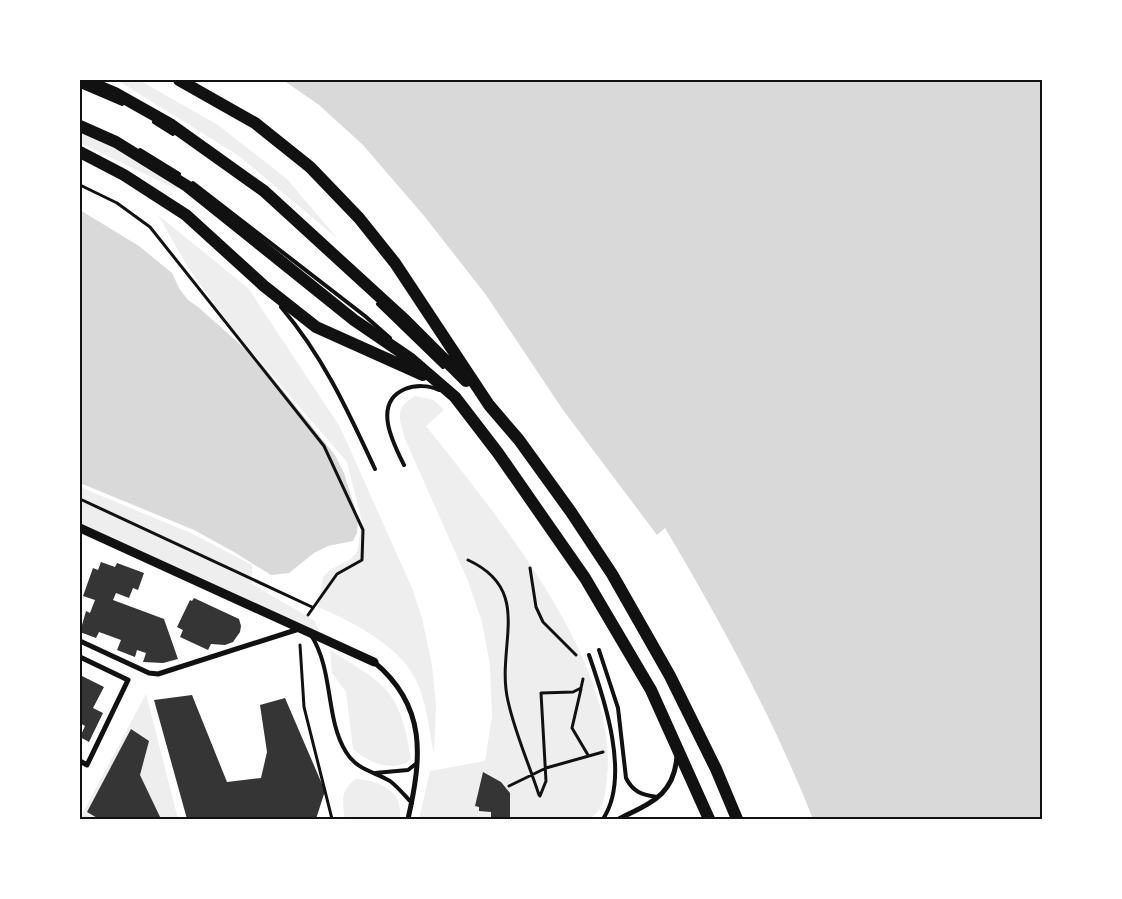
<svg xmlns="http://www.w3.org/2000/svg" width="1122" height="899" font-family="'Fira Sans Condensed',sans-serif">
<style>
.green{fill:#eee}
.water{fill:#d9d9d9}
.building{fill:#353535}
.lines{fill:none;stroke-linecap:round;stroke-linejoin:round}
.path{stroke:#111;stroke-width:3}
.service{stroke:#111;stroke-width:4}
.minor{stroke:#111;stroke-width:5}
.tertiary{stroke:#111;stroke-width:9}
.primary{stroke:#111;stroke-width:12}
.neatline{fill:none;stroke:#111;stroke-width:2}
</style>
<rect width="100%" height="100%" fill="#fff"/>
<!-- green -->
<path class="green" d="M117,80H139L218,125L287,179L338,239L239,156Z
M80,126L191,186L174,188L80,143Z
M158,215L248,288L340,427L412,588L422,618L432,665L436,705L434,755C429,730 427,703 416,680C400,646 351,621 318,607L323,577L330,570L351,559L357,552L362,522L347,462L239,337L189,269Z
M415,396L434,400L444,410L426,426C494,512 620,662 607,777C605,794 605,811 588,819H419L430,771L485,761L492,716L490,665L482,622L468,581L405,439C399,417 394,409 415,396Z
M80,487L193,534L252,565V584L315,621L320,637L80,524Z
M330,650C387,686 400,689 411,759C394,774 367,762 353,749L346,692L332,673Z
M146,694L178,819H80V818Z
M356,779C378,780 406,792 399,819H345C342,801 340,790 356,779Z"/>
<!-- water -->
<path class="water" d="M283,80H1042V819H813C773,718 721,622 665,528L657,535L563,410L486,295L425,217L363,145L319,105Z
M80,210L139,246L172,273L179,288L188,300L198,307L260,362L335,455L344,473L358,518L357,533L353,541L328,546L314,553L289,573L271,575L234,552L194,530L80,483Z"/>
<!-- building -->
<path class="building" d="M101,562L115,567L117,563L144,573L138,590L133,588L129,598L116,593L113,600L164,619L178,659L163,663L143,662L146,653L137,650L135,657L117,650L121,640L99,632L96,638L80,632L86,611L90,613L95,600L83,596L93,568L98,570Z
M194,598L239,619L241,626L240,632L233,642L225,645L211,644L208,650L180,637L183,630L177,627L190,600L192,601Z
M80,675L104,687L93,708L103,713L89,742L80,737L85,726L80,723Z
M192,695L227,782L261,778L267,752L260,705L285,698L325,791L316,819H187L154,700Z
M131,729L149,741L140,775L161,819H99L87,812Z
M483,772L501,782L510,793V819H491V812L479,811V807L475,806Z"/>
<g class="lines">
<!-- path -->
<path class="path" d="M80,185L117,203L150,227L324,446L363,530L362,560L337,574L308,615
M80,499L312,607
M468,560C535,591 495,646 508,701C515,733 529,764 539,795
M530,568L536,607L543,622L576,655
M300,645L304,707L332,819
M581,689L572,728L588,755
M509,786L546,768L603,752
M540,796L546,781L541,693L573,692L581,688L583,679"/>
<!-- service -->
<path class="service" d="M80,86L122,104
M154,122L173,134
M140,150L179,174
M193,183L365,316L390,338
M378,304L443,367
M281,307C323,356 348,411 375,469
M404,465C393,443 372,403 405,389C415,385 429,385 439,390
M311,635C334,671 325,718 346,752C357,770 373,771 390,781C398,787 405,796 412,803
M599,650L618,708L626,778C633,792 642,795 657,797
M589,655C604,698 631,777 603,819
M375,773L408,770L417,763"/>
<!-- minor -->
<path class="minor" d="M80,641L149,673L158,674L299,629
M80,657L128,680L87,765L80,761
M374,662C427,706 422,757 408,819
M619,819C650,803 674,796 677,756"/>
<!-- tertiary -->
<path class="tertiary" d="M80,528L374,662"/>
<!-- primary -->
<path class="primary" d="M84,80L115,93L170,124L264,191L405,320L466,381
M179,80L255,123L310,167L359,218L395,263L489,405L519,440L571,512L612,574L670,676L716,769L737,819
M80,126L116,142L187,186L354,320L411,359L455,397L498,453L585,578L651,690L709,819
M80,152L124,175L186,215L264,286L316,327L423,375"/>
</g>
<!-- border -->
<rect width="1122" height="899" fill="none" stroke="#ffffff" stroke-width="162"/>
<rect x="81" y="81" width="960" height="737" class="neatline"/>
</svg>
